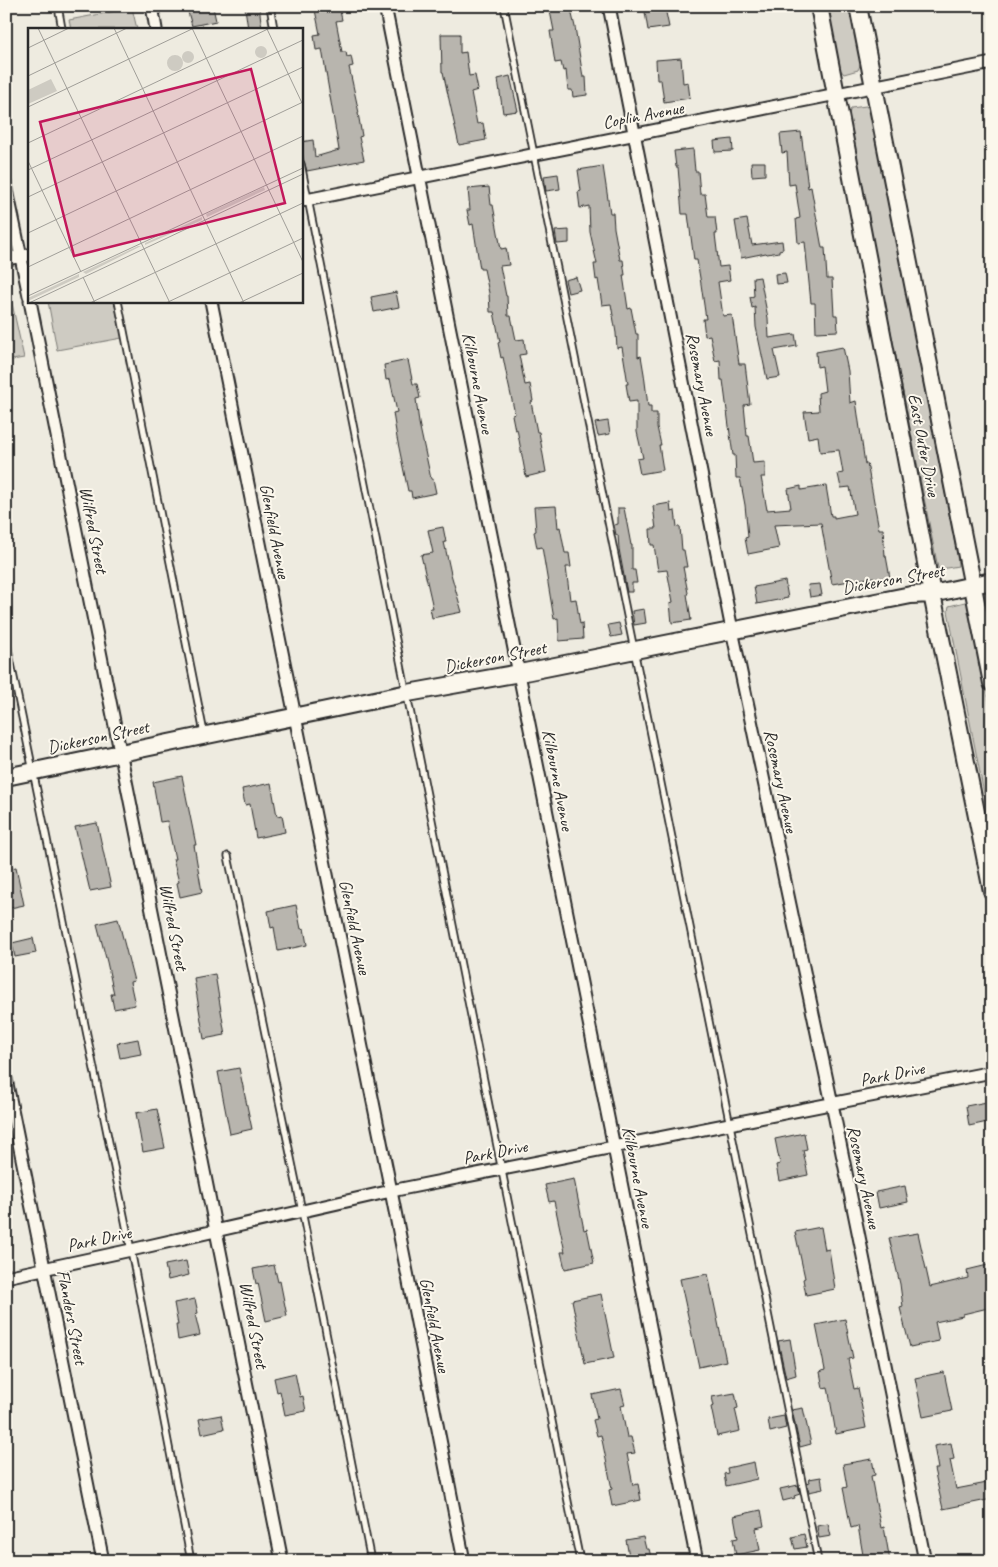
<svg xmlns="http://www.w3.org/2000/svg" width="998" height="1567" font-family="Caveat,sans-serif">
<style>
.green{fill:#cecbc2;stroke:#7c7b76}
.building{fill:#b8b5ae;stroke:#2b2b2b}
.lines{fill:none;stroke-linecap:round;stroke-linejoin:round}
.lane-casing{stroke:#2b2b2b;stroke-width:9}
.street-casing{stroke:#2b2b2b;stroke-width:15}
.secondary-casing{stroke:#2b2b2b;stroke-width:20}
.lane{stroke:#fbf7ec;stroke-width:5.5}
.street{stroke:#fbf7ec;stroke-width:11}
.secondary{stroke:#fbf7ec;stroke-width:16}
.labels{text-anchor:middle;stroke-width:4;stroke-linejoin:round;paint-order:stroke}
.street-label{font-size:18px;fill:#2b2b2b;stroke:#fbf7ec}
.inset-road{fill:none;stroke:#a09e98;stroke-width:1}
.view{fill:#c2185b;fill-opacity:0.15;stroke:#c2185b;stroke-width:2.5}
.inset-edge{fill:none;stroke:#2b2b2b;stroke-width:2.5}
</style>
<rect width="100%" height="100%" fill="#eeebe0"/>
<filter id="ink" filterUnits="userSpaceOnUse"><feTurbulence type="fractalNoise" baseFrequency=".02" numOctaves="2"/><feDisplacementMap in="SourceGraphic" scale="10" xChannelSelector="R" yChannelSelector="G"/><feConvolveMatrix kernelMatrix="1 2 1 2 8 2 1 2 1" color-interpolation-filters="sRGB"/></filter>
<g filter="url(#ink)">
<!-- green -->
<path class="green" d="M827,6H849L861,63L858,70L844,74L839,68Z
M132,8L137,29H71L69,20Z
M866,106L870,111L957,554L958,566L941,569L938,568L848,116L851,108Z
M6,276L24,358L6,361Z
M48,301H114L122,338L57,350Z
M965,602H968L970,606L992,719V834L948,611L949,606Z"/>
<!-- building -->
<path class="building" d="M259,6L262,29H248L245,8Z
M333,6H339L342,20L336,21L342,52H346L347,57L351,56L353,66L349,67L359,113H358L362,136L359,137L364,160L307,171L303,158L301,142L313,140L315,157L339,150L322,49L316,50L314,35L320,34L315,10Z
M549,6H570L575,27L583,77H586L587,95L573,97L572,90H568L566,70L563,71L561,62L555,63L550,31H554Z
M213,7L216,21L192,26L188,12Z
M665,8L669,27L648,30L645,12Z
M441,34H460V53L466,52L469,76L475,75L478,90L471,92L477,124L483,123L486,140L459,145L443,72H442Z
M681,58L683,83L688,82L690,98L664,102L661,80H657L656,60Z
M510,76L518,111L503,113L498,79Z
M801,132L808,188L811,187L822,248H825L827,279H832L834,315H837L838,331L816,332L815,303H811L805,242L798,243L796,219L800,218L795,184L789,185L787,152L782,153L780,134Z
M732,139L733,151L715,152L714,141Z
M693,149L695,171H698L700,194H705L708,217H715L717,234H715L719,267L728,266L730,280L718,282L723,316L732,315L739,364H745L750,404L744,405L747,436H749L753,463L765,462V477H761L767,510L791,508L788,489L801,486V490L826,486L831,516H834V518L855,514L850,487L841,488L838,474L843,473L839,450L820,452L818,436L808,438L804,412L819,411L818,393L825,391L822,366L817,367L816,352L843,347L848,371L850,403L856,401L865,464L867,463L879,529H883L885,556H886L890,578L875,580L874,577L832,584L821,523L774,525L779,548L748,554L745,538L748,537L745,505L740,478H736L735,455H733L730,434L723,380H721L720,360L715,361L710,335L705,336L703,319H706L701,284L697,260H694L688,214H682L678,167H676L674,151Z
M751,162H765V175L752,176Z
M603,166L610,213H613L614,228L620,260H623L625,275H623L628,309L631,308L636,334H638V357L641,356L644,374L648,406H651V413H657V427L661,445H659L663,470L640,474L637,459L643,458L637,432V401L629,402L626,384H628L622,347L617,348L616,333L611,304L602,305L598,279L596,280L594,264H597L590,232L589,206L580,208L578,192L581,191L578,170Z
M558,174L560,189L546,191L544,176Z
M489,187L491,205H493L501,249L506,248L509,265L500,266L506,296H507L508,316H511L516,340L524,339L526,354L519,355L525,385L530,384L533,401L531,402L537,432H539L546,472L526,477L517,429L515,430L512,415L515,414L508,382L503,357L501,358L498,343L500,342L494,312H490L489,293L484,269H480L473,224L470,225L467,210H470L468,189Z
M747,219L752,245L782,241L783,249L779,250V252L767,254L766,253L741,258L735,221Z
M569,230V243L557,244L555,231Z
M785,273L787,283L776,284L775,274Z
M576,277L580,290L568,293L565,280Z
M760,277L768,318L769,338L795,334L797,346L774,350L780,377L767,379L756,327L755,307L752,308L750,297L754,296L753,278Z
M396,292L399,307L374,312L371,297Z
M408,360L413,384H417L420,398L416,399L419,423L431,479H433L436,493L412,498L411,491H408L397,438L393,413L397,412L390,379L386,380L384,365Z
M608,421L610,434L598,436L595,423Z
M670,503L671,512L675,511L677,527H680L682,550H684L687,567H683L688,593L687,594L691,620L672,623L670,603L673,602L667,570L658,571L654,545H651L650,529H656L653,506Z
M556,506L558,528L560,527L565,553H569L571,567H566L570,600L576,599L580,624L582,623L583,639L559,641L558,618L554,619L542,547L537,548L534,532L536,531L534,507Z
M618,508H624L631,545H632V570H635L637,583H632V592H627L619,549L618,535H616L614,525L618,524Z
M443,527L446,542H444L451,574L462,612L432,618L430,608H433L421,555L433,553L428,530Z
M785,581L788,598L757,604L754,587Z
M820,584L822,595L810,597L808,585Z
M644,609L646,623L634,625L632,611Z
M619,623L622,635L611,637L608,625Z
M182,776L196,845H194L202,892L180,897L177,883L179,882L173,859H175L167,821L160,822L153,782Z
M271,783L277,816L282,815L285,832L256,838L250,804L245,805L242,789Z
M97,823L111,887L90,891L75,827Z
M16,867L24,905L6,909V869Z
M296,905L301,929L304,928L307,945L278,951L274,927L271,928L268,911Z
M118,919L134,981L130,982L135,1005L114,1009L111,994H114L107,962L97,924Z
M33,938L36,953L15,957L12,943Z
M215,974L225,1035L204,1039L194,978Z
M138,1039L141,1054L120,1058L117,1043Z
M239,1068L252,1129L230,1134L218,1072Z
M992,1101V1121L969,1126L966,1106Z
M157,1109L165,1148L143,1152L136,1113Z
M804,1133L807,1149L803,1150L808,1175L779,1181L776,1165L780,1164L775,1139Z
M574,1179L584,1230L587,1229L594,1263L565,1269L561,1252H565L554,1201L549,1202L545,1185Z
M905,1186L908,1202L879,1208L876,1192Z
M821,1227L825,1250L829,1249L835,1289L806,1295L803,1279L805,1278L795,1232Z
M918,1233L930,1287L968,1278L967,1270L992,1264V1300L987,1301L988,1308L963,1314V1316L935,1322L939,1341L910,1347L900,1308L903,1307L900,1284L889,1238Z
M186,1261L189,1275L168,1280L165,1265Z
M274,1265L278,1282L280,1281L287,1316L266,1321L258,1283L256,1284L253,1269Z
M708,1274L726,1361L699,1367L680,1279Z
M601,1294L614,1358L585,1364L572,1300Z
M195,1299L198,1313L195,1314L200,1335L178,1340L176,1325H178L174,1303Z
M845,1319L853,1358L848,1359L854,1389L858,1388L866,1428L836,1434L828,1387L823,1388L820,1372L825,1370L816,1325Z
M790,1339L796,1375L786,1378L778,1341Z
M944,1372L952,1411L923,1417L915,1378Z
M295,1373L300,1397L303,1396L306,1411L285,1415L280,1391L277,1392L274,1378Z
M621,1389L625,1405L621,1406L627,1437H631L635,1453L627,1454L633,1485L638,1484L641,1500L612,1506L609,1490L612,1489L601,1435L597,1436L593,1420L597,1419L592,1395Z
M735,1393L738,1408L735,1409L740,1431L717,1436L711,1407L714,1406L712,1397Z
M803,1408L811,1444L800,1447L792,1410Z
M221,1415L224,1429L202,1434L199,1419Z
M784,1416L786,1428L770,1432L768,1419Z
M951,1443L954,1459L950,1460L956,1489L992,1482V1499L943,1509L934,1469H938L934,1446Z
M872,1459L875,1475L871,1476L875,1498L881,1528L884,1527L890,1561H864L858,1526L851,1528L843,1488L847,1487L843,1464Z
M754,1462L757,1479L726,1486L724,1474L728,1473L727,1468Z
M821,1477L823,1489L809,1492L807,1483L810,1482L809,1479Z
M798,1485L800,1494L794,1496L795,1498L783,1501L780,1489Z
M761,1510L764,1526L756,1528L760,1550L736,1555L733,1539L738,1538L734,1516Z
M828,1524L831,1536L819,1538L817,1526Z
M804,1534L807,1547L795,1549L792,1537Z
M643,1537L646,1549H649L652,1561H630L626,1540Z"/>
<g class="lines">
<defs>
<path id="lane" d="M58,6L62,29
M270,6L274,29
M504,6L818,1561
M301,164C395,630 485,1096 580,1561
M118,301L204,733
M6,639L131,1250L191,1561
M228,856L302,1211L371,1561"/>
<path id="street" d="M152,6L156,29
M385,6L697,1561
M609,6L732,630L832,1104L925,1561
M6,185L29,296
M301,201L992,63
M6,259L29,255
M30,301L282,1561
M211,301L391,1191L464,1561
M6,1079L103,1561
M6,1277L131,1250L391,1191L992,1072"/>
<path id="secondary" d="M819,6L932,594L992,891
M858,6L992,683
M6,777L408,693L520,673L911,595L932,594L992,581"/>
</defs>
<!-- lane casing -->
<use href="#lane" class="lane-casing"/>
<!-- street casing -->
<use href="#street" class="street-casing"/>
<!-- secondary casing -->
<use href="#secondary" class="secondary-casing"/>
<!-- lane -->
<use href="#lane" class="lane"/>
<!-- street -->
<use href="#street" class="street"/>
<!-- secondary -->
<use href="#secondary" class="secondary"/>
</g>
</g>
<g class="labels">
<!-- street labels -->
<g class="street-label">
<text transform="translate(643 115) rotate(-11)" y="6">Coplin Avenue</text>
<text transform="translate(478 383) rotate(79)" y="6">Kilbourne Avenue</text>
<text transform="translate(702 384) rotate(79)" y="6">Rosemary Avenue</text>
<text transform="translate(924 445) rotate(79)" y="6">East Outer Drive</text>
<text transform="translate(94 530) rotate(79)" y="6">Wilfred Street</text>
<text transform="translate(275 531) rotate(79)" y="6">Glenfield Avenue</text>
<text transform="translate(893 579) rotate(-10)" y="6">Dickerson Street</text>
<text transform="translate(495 657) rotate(-11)" y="6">Dickerson Street</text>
<text transform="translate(98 737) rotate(-12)" y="6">Dickerson Street</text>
<text transform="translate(558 780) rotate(79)" y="6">Kilbourne Avenue</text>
<text transform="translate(781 781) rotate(78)" y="6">Rosemary Avenue</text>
<text transform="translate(174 927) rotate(79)" y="6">Wilfred Street</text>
<text transform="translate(355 927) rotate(78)" y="6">Glenfield Avenue</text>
<text transform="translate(892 1074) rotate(-11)" y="6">Park Drive</text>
<text transform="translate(495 1152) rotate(-11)" y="6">Park Drive</text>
<text transform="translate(638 1177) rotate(79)" y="6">Kilbourne Avenue</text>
<text transform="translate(864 1177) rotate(78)" y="6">Rosemary Avenue</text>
<text transform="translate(99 1239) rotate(-12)" y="6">Park Drive</text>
<text transform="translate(72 1317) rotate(79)" y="6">Flanders Street</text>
<text transform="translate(254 1325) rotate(79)" y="6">Wilfred Street</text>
<text transform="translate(435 1325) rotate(79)" y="6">Glenfield Avenue</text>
</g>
</g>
<!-- overview -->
<g transform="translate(28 28)">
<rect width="275" height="275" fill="#eeebe0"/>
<path d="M227 24a6 6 0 1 1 12 0a6 6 0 1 1-12 0ZM154 29a6 6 0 1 1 12 0a6 6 0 1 1-12 0ZM139 35a8 8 0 1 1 16 0a8 8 0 1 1-16 0ZM23,51L29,63L0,76V62ZM236,159L237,162L179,189L178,186ZM174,189V192L117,217V215ZM113,218L58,246L55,244L110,218ZM51,246V249L0,273V270Z" fill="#cecbc2"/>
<path class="inset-road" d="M10,0L142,275M86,0L216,275M164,0L275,234M239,1L274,75M0,20L41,0M0,48L99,0M0,79L166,0M0,115L242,0M0,133L53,244M0,142L275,12M0,169L275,39M0,205L275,74M0,239L275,108M55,249L67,275M0,268L275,140M1,275L275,146M62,275L275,175M138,275L275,210M211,275L275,245"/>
<path class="view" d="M223,41L257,175L46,228L12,94Z"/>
<rect width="275" height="275" class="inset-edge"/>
</g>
<!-- margin -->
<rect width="998" height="1567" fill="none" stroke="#fbf7ec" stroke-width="25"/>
<rect x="12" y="12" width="973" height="1542" fill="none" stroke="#2b2b2b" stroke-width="2" filter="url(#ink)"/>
</svg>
